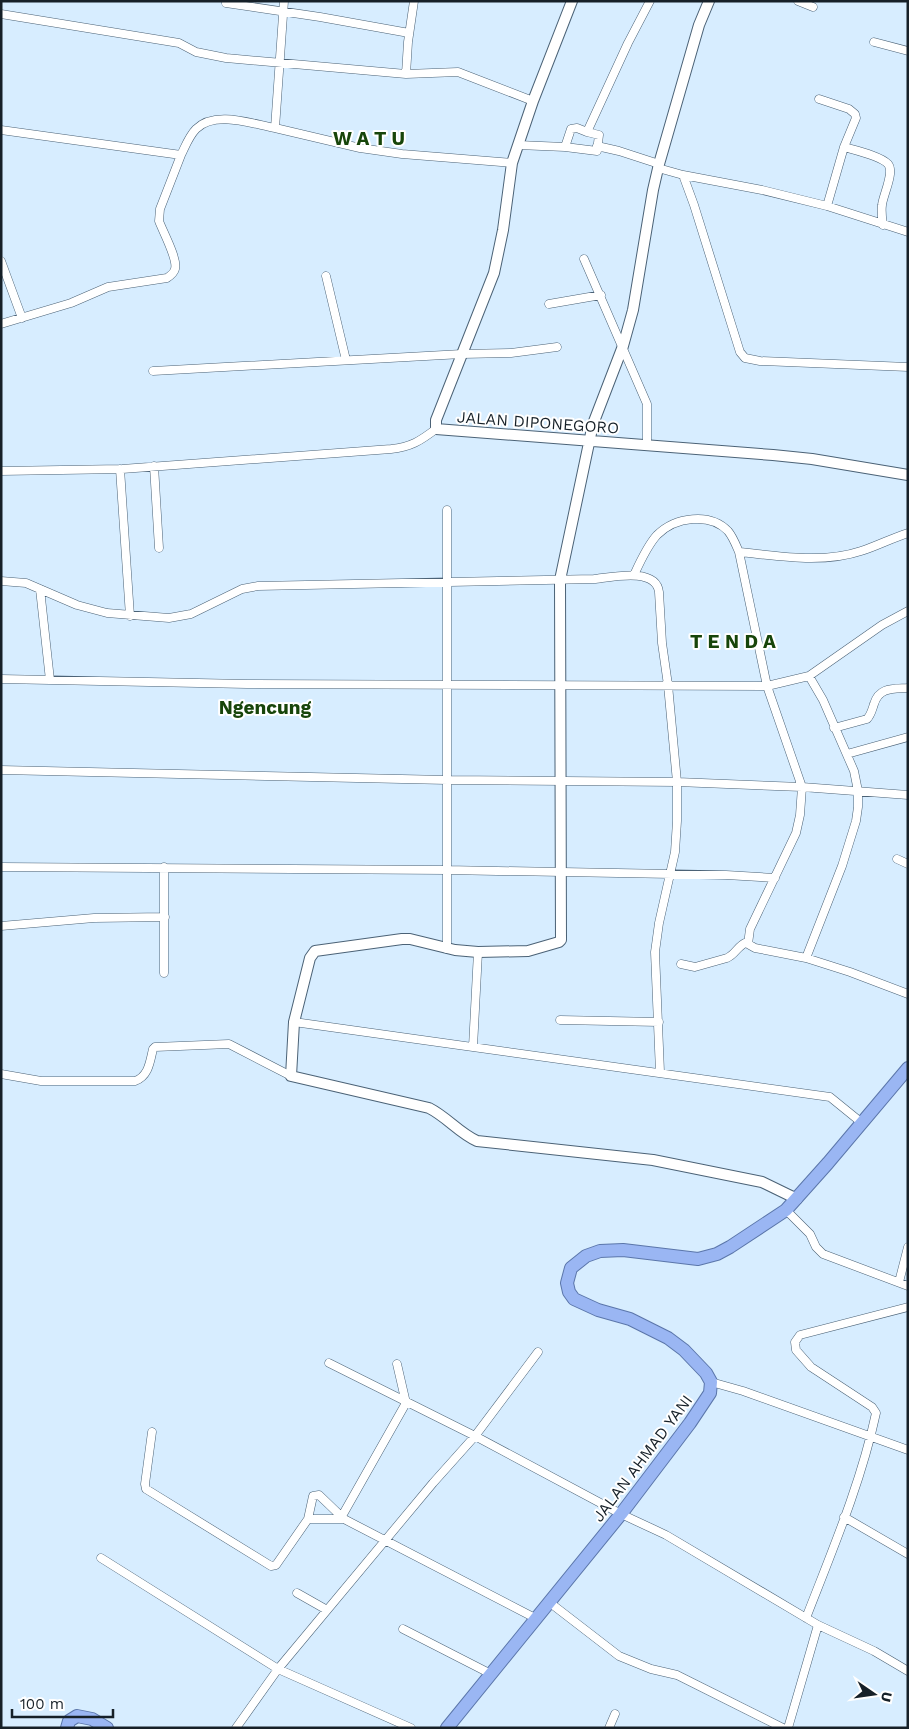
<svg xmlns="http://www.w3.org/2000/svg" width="909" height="1729" font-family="'Work Sans',sans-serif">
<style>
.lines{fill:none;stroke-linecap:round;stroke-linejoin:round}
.minor-casing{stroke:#4b6276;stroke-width:9}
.tertiary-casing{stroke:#4b6276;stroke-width:12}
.trunk-casing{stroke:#5b76aa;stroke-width:14}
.minor{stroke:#fff;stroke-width:8}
.tertiary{stroke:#fff;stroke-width:10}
.trunk{stroke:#9ab6f3;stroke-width:12}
.labels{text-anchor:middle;stroke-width:4;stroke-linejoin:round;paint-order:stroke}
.street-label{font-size:16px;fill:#162028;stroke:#fff}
.quarter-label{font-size:19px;font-weight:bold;fill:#17450a;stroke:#fff}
</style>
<rect width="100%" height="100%" fill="#d7edff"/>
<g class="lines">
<defs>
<path id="minor" d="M414,1L408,42L406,74L458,72L533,101
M798,1L813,7
M226,3L320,17L409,33
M1,14L179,43L196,52L226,58L406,74
M874,42L908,51
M819,99L849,109L855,114L856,118L844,147C854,150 881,156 888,164C895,172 883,195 882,205C881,212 882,218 883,225
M275,128L360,148L402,154L512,163
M1,130L181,155C185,147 189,136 196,129C215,110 252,124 275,128L284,1
M518,145L565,147L571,129L577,128L587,132L628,43L650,1
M597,146L619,151L659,164
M565,147L597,151L599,135L587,132
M658,168L683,175L694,205L740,352L745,358L760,361L908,367
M683,175L762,190L827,206L908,232
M827,206L844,147
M584,259L647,404V445
M1,261L22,318
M326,276L346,360
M549,304L601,295
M1,324L71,303L108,287L167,278C170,276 174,273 175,269C178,259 163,232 159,221L160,209L181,155
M153,371L462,354L511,353L557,347
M154,466L159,548
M120,469L130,616
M1,471L122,469L391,449C411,447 420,441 436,429
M447,510V949
M739,552C779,556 822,564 861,551C877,546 892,538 908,533
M634,575C640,562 647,546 657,535C675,517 710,512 728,531C733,537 736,545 739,552L767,686L809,676L882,625L908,611
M1,581L26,583L77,605L107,613L169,618L191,614L242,589L258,586L594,579C612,577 656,567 659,592L662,643L668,685L677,782V821L675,852L659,923L655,952L660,1072
M40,589L50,680
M1,679L247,684L767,686L802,787L800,815L796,833L750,929L748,944L755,948L806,958L850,972L908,994
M834,728L867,719C871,715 872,710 874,704C879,687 893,689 908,688
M847,754L908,737
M1,770L447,780L677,782L802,787L908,795
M897,859L908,864
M1,867L446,870L726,875L775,878
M1,926L94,918L165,917
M806,958L842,866L856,821L858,807V791L854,771L823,700L809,676
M681,964L695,967L727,958C736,954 737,946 747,942
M164,973V867
M560,1020L659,1022
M294,1022L830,1097L862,1123
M473,1047L478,952
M1,1074L41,1081H135C149,1076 150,1061 153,1049L155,1047L229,1044L291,1076
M786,1210L810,1234L816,1247L823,1254L908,1286
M899,1282L908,1247
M329,1363L475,1436L621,1514L666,1535L818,1625L874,1651L908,1671
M711,1382L743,1391L908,1450
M152,1432L145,1484L146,1489L271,1566L276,1565L308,1519
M342,1516L406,1403L397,1364
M844,1517L908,1554
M344,1519L319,1495L313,1496L308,1519H344L535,1618
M101,1558L278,1669L411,1728
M297,1593L327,1610
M549,1602L619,1656L651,1669L677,1675L783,1728
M806,1618C832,1551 861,1483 876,1413L872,1407L811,1367L796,1350L795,1342L800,1335L908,1307
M403,1629L491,1674
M236,1728L278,1669L433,1483L475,1436L538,1352
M609,1728L615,1714
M788,1728L818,1625"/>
<path id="tertiary" d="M572,1L533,101L512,163L503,230L494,273L436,420V429L773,455L812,459L908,475
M709,1L699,25L659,164L653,190L633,310L623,346L593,424L560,580L561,940L559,942L528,951L478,952L455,950L410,939H402L315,951L310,958L294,1022L291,1076L429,1108C447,1117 459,1133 477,1141L653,1160L762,1182L797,1199"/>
<path id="trunk" d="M67,1728L69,1721L77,1716L92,1719L107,1728
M447,1728L621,1514L690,1423L710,1393L711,1382L706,1373L684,1350L668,1338L630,1319L598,1310L574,1299L569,1292L567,1283L571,1268L586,1256L600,1251L623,1250L698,1259L717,1254L730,1247L786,1210L828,1163L908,1068"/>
</defs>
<!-- minor casing -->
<use href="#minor" class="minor-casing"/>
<!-- tertiary casing -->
<use href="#tertiary" class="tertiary-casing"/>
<!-- trunk casing -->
<use href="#trunk" class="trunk-casing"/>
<!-- minor -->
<use href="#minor" class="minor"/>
<!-- tertiary -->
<use href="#tertiary" class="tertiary"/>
<!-- trunk -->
<use href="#trunk" class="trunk"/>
</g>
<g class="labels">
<!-- street labels -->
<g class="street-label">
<text transform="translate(538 422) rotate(4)" y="6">JALAN DIPONEGORO</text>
<text transform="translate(642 1458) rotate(-53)" y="6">JALAN AHMAD YANI</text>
</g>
<!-- quarter labels -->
<g class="quarter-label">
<text x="369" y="145">W A T U</text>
<text x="733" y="648">T E N D A</text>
<text x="265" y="714">Ngencung</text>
</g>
</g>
<!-- border -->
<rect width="909" height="1729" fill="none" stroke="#162028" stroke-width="5"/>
<!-- north arrow -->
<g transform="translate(874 1694) rotate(103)" stroke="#ffffff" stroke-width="4" paint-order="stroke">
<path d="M0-4L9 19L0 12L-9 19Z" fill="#162028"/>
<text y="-8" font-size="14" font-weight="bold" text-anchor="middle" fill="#162028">U</text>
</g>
<!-- scale -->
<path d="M12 1709v8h101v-8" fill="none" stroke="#162028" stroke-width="2.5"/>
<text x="20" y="1709" font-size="15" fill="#162028" stroke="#ffffff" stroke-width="4" paint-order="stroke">100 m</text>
</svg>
